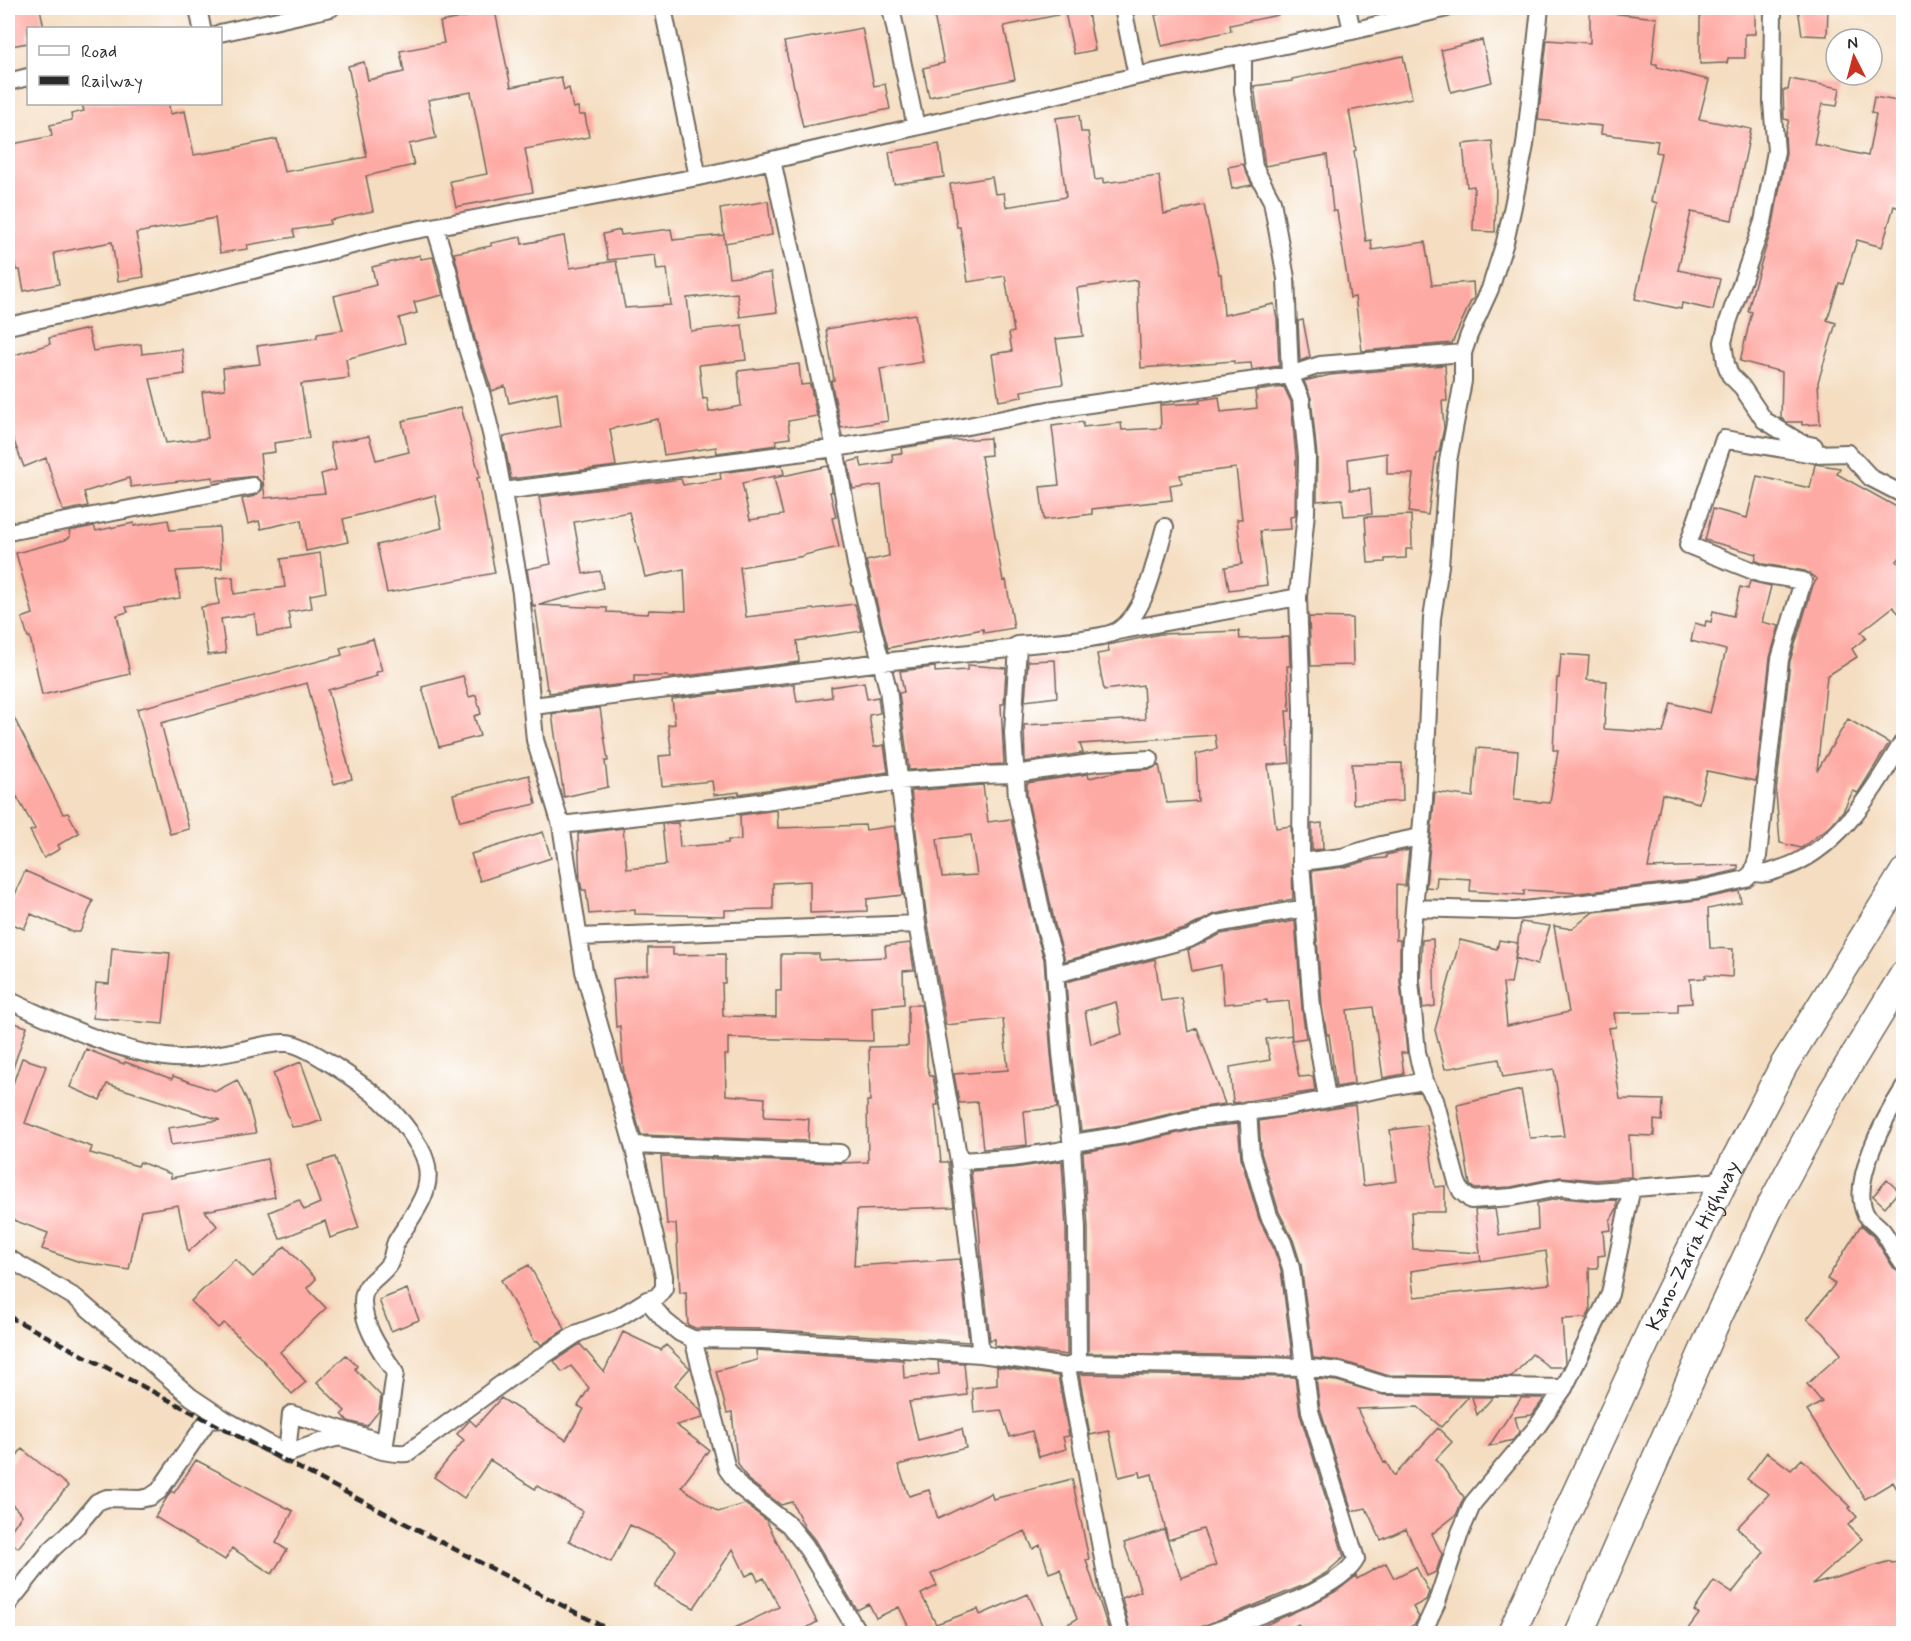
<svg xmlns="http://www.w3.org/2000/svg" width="1911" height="1641" font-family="Mynerve,sans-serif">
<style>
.building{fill:#feaaa4;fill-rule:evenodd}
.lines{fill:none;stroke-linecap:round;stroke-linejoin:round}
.minor-casing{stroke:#71695f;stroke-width:20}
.trunk-casing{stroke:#71695f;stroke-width:30}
.minor{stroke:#fff;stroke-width:16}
.trunk{stroke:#fff;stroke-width:27}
.rail{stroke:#2b2b2b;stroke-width:4.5;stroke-dasharray:9 4.5;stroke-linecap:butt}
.labels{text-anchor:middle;stroke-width:6;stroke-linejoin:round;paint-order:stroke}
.street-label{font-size:21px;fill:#2b2b2b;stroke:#fff}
</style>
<rect width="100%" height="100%" fill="#fff"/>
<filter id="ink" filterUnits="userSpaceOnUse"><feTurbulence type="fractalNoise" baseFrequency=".0167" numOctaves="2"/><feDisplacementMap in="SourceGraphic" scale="12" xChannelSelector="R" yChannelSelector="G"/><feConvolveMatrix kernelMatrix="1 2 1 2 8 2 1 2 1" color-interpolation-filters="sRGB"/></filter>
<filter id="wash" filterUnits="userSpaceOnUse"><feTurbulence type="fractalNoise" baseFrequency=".008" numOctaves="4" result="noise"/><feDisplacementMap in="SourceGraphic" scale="24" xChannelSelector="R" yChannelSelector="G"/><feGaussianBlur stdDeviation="1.35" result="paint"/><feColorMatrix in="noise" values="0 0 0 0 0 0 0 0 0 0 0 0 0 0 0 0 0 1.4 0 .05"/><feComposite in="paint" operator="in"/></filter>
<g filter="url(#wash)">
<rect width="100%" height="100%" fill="#f4ddc0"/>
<g id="blocks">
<!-- building -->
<path class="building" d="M8,8H40L44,28H28V43L11,46L8,31Z
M949,8H1057L1058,15L1004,26L1015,79L929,97L923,68L944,63L933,11Z
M1064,8H1087L1095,50L1074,54Z
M1190,8H1277L1278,15L1230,25L1231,31L1162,46L1155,15Z
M1700,8H1755V34H1745V58H1728L1727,63L1700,64Z
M1798,8H1828L1827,36L1802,35Z
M495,11L511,87L561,77L564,90L569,88L573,108L578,107L579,115H585L589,137L525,149L533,192L456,207L450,181L487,174L471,92L428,100L436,138L409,144L414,165L366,176L373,211L330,220V224L293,230L295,237L247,245L248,249L220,253L215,218L136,233L144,277L118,281L112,242L54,253L59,284L24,291L20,270H16L8,228V223L12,222L8,204V145L52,136L50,125L72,120L71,114L84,111L82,104H169L170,114L185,111L194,155L237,148V147L277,139L284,172L367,157L348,66L364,62L368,80L404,72L400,51L444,43L440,22Z
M1590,11L1657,18L1652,64H1657V67L1709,80L1699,119L1751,129L1732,220L1691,212L1678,270L1720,279L1713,310L1682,303L1681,309L1635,299L1657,203L1651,201L1661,153L1656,152L1658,141L1601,134L1602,126L1538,120L1547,40L1590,43Z
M862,28L874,86L885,84L890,109L803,127L784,42Z
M1482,40L1492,82L1451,92L1441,50Z
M1403,56L1412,98L1349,111L1356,150L1354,151L1366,241L1371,240L1372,250L1425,242L1432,285L1473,282L1474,298L1471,301L1452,343L1362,351L1355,297L1350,298L1337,211H1333L1327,155L1265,166L1254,86L1292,81V79Z
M1790,79L1840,88L1837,106L1822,104L1814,144L1868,156L1876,114L1871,113L1874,97L1904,102V204L1900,203L1899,208L1894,206L1882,247L1857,240L1843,284L1839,283L1827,320L1836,323L1818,382L1820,424L1802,425V422H1787L1781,418L1782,372L1740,361L1752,312L1748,311L1755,283L1773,224L1786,153L1785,134L1789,120L1784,119L1783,90H1788Z
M1079,115L1081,132H1088L1095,180L1103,179V183L1159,176L1164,214L1204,205L1219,274H1221L1224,315L1274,304L1277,318L1279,366L1252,370L1251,363L1234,364V361L1141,368L1137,280L1077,288L1083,336L1056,339L1063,384L1021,391L1022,397L999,401L992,354L1012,351L1009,333L1014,332L1005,276L968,282L960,227H957L950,184L992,177L995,194L1004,193L1006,207L1066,197L1056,118Z
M1492,141L1496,181L1495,232L1473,231L1474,186L1467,187L1463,144Z
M939,144L944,177L894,184L889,152Z
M1243,164L1252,185L1232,189L1228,167Z
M768,201L772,235L725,243L724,236L729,277L771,273L777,312L740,317L737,293L687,298L691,331L742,325L746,360L699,365L703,399L707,398L709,412L741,406L738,371L799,364L801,385L810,384L817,416L788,421L790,438L776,440L777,445L717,453L716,447L664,455L658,419L610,429L616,466L511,479L503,437L561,426L557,392L509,403L505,386L492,391L475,339L454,253L491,246V243L521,237L522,244L564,236L570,268L616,261L625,308L671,305L667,269L657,270L655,255L608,260L603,234L620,230L621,235L671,229L673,240L724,235L720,209Z
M420,255L421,259L433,257L443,295L414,302L417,313L399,318L405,343L346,359L349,378L301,384L309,438L274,443L275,452L260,454L265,498L325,493L321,474L336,470L330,443L369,436L376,460L409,452L402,421L461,407L480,477L477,478L495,573L387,593L377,545L442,528L435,495L343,519L348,542L306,551L301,520L261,529L259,521L248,524L242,499L255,496L262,490V483L255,476L213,481V477L131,487L129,478L84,492L88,506L63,511L46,458L24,467L8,426V357L50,344L49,338L88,329L93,351L141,344L142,354L182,349L185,374L150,379L166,443L208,438L202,392L225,389L223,368L260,364L257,346L317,338V334L343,330L334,296L376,285L372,267Z
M915,314L923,362L880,369L888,421L841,428L831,381L834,380L826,329Z
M1303,320L1310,357L1300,361L1298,321Z
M1445,365L1447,401H1442L1444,428L1439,452L1436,453L1428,515L1409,512L1413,474H1387V453L1348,459L1350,490L1370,489L1372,514L1344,516L1342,499L1317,501V456L1311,398L1304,381L1330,375Z
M1284,387L1291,402L1296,457L1295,516L1290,517L1291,529L1260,531L1267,585L1229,590L1225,567L1242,564V562L1237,519H1242L1236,468L1180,475L1182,483L1170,485L1172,500L1092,509V514L1044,520L1040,487L1059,485L1052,426L1083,422V427L1121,423L1122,430L1161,428L1160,405L1200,403L1199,400L1219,397L1221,412L1257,408L1255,391Z
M990,438L991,455L981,456L1003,581L1006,580L1014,628L984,633L983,629L888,648L866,561L889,556L881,485L853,489L848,462L860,459L862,467L893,462L892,454L902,453L901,448L945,441Z
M1815,464L1840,468L1837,474L1904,511V553L1897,561L1904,570V619L1893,607L1861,632L1866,638L1852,649L1857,657L1827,676L1817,771L1848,719L1889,743L1858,793L1853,791L1843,811L1830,826L1801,848L1780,843L1776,793L1790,661L1813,585L1817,579L1805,571L1764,564L1755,560L1757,554L1705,540L1713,509L1747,518L1757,476L1810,488Z
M782,465L784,474L742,483L750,520L783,515L774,478L828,466L832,492H830L836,517L832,518L839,547L804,555V556L740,567L746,617L855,604L862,631L797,641L799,662L669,678L668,676H634V683L549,693V689H547L535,605L533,606L527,569L551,564L539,497L681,479L683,485L721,479L720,473ZM629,512L645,577L684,569L686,611L649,610L648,614L607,612V608L538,605L603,588L600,571L583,574L574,522Z
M1411,515L1412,549H1406V558L1385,559V562L1368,563L1365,517Z
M168,520L170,530L219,527L222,568L176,571L180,598L126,607L128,612L117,615L130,674L42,695L30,637H28L22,618L33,614L16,553L65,540L70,537L69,531L94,526L96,531L134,523V526Z
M320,553L326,592L310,595L312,608L288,612L291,630L257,635L255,614L221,619L226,653L208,655L201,607L219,604L216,578L233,577L234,594L285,587L281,559Z
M1750,581L1771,586L1762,622L1779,626L1770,658L1756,781L1707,771L1699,803L1662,794L1648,868L1738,865V870L1694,880L1579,893L1524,890V895L1470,891L1471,879L1437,877L1436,888L1426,887L1435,792L1473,797L1477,748L1518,751L1514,800L1550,803L1558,750H1553L1557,678H1559L1561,654L1589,656L1587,680L1607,681L1604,729L1663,733L1671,703L1710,713L1726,650L1691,641L1695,623L1705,626L1706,621L1711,622L1713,611L1733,616L1740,587L1748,589Z
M1309,617L1352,618L1353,665L1311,666Z
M1239,631L1240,639L1289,637L1290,666H1287L1290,711H1286L1290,763L1268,765L1276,828L1291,826L1293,899L1215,914L1185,929L1065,961L1055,925L1027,796V783L1088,774L1089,778L1120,771L1151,769L1159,765L1167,803L1198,801L1196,754L1217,749L1215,735L1080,744L1083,753L1025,762L1024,725L1145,719L1143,685L1104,690L1097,654L1109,652L1108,645L1160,634Z
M373,639L382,671L376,672L377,676L328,690L352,779L334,784L307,683L161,723L189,829L170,834L137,709L342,655L340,648Z
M1055,660L1057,697L1025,701L1028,661Z
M968,665L1006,668L1004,704H1001L1004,764L909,770L899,693L904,692L900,671L935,667V672L967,670Z
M463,676L469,697L476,695L481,714L474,716L480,736L439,747L422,687Z
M864,682L867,699L878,697L880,713L869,715L874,747L884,745L888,772L739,794V792L714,795L712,781L662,786L659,756L672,755L668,725L675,724L672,699L794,684L797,702L832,697L831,687Z
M8,706L63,814L68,813L79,833L58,845L60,849L44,858L30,831L35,829L17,797L8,802Z
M600,708L608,761H605L608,787L564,797L552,714Z
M1402,763L1403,801L1353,804L1352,764Z
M529,775L536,804L460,821L453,794Z
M983,785L988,822L1011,819L1035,930L1044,959L1051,1054L1057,1108L1024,1111L1027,1145L983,1149L978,1102L959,1103L954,1074L1008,1070L1003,1019L946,1025L926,913L911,791ZM971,835L977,875L942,877L937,839Z
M777,810L778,828L865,825L866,830L894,826L903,895L867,899V911L810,913V881L773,883V909L725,910V916L635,914V910L589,914L586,890H582L580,881L578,834L623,828L627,869L666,865L662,824L678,823L680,847L728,843V840H741L740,815Z
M1322,823L1323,849L1312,850V824Z
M543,832L551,858L480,881L471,854Z
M1409,850L1405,886L1396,885V940H1400V982L1407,1053H1401L1404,1074L1383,1078L1373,1007L1347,1010L1354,1084L1336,1087L1329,1034L1327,1035L1322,1007L1312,871L1345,867L1373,859L1386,858V855Z
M25,871L93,901L80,932H73L31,914L24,929L8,922V911Z
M1739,891L1741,902L1708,909L1710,948L1733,949L1732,977L1705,975L1706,978L1690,979L1692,1003L1678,1004V1012L1614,1013L1616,1027L1609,1028L1620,1099L1663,1100L1662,1121L1654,1120V1136L1629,1135L1631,1177L1596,1180L1560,1177L1511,1187L1475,1189L1470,1185L1457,1105L1521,1090L1530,1138L1564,1136L1554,1069L1503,1077L1499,1059L1445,1069L1435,1030L1460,940L1497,949L1499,940L1518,943L1511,984L1503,983L1507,1026L1569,1012L1554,926L1572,929L1593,912L1697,900Z
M1295,921L1302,1009L1306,1038L1292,1040L1289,1001L1267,1003V1000L1224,1004L1221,965L1192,971L1188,950L1221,934Z
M1521,922L1550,926L1537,965L1515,958Z
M1433,939L1435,1006L1423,1008L1420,980L1422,940Z
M910,943L914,970L903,971L904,1004L872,1007L873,1041L728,1038V1055H725L726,1095L765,1098L764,1117L809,1119L808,1141L641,1135L624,1076L620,1026L616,1027L613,979L648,974V948H673V955L725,954V983H722L723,1016L776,1017V991H781V954H819V960L886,957L885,946Z
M112,948L170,953L163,1024L93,1018L96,983L109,984Z
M1155,959L1161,1001L1182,998L1188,1032L1197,1028L1225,1104L1196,1108L1122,1125L1081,1131L1071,1052L1066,982ZM1116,1002L1122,1034L1091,1044L1085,1011Z
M908,1005H921L927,1040V1066L930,1076H933L938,1105H935L941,1162H948L954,1207L857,1210L854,1266L960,1259L969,1342L762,1329L695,1328L688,1325L686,1292L680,1293L676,1224H667L661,1157L840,1163L868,1162L867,1101H870L869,1047L908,1046Z
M8,1021L27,1027L10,1077H8Z
M1291,1035L1299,1077L1313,1076L1315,1091L1233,1103L1230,1067L1270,1060L1266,1039Z
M86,1049L124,1064L125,1062L172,1079L173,1076L216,1091L237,1080L248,1103L256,1133L171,1145L168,1128L220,1120L107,1084L100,1100L70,1087Z
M22,1058L46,1066L25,1123L92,1147L90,1153L138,1166L140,1162L171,1174V1178L267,1159L275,1197L205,1211L217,1226L188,1252L178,1205L141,1211L129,1270L80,1262L42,1249L48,1233L8,1218V1098Z
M301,1062L322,1120L309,1125L292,1127L273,1073Z
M1355,1105L1363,1186L1397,1181L1390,1130L1427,1125L1435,1187L1445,1186V1212H1411L1413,1249L1480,1253L1475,1210L1495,1209L1499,1235L1538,1229L1537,1203L1562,1198L1595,1201L1617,1200V1208L1610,1221L1611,1230L1603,1231L1605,1255L1598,1256V1268H1589L1590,1311L1586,1318L1562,1319L1565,1363L1563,1367H1549L1532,1354L1512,1377L1386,1375L1342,1361L1313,1358L1301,1265L1293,1240L1279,1212L1261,1153L1259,1121ZM1546,1251L1550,1284L1414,1297L1411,1271L1481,1261L1480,1255L1481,1261Z
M1238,1124L1241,1158L1259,1219L1273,1247L1281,1270L1292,1356L1088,1353V1228L1083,1152L1126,1145L1200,1128Z
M335,1157L359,1228L330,1238L325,1221L280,1239L269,1212L299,1200L304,1210L320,1203L307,1166Z
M1062,1161L1066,1228L1067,1355L995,1346V1339L990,1340L981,1257L979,1224L977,1207H975L971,1171L1013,1168Z
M1887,1180L1899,1191L1885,1207L1873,1196Z
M1861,1225L1874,1237L1893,1267L1904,1277V1501L1893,1482L1865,1499L1807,1411L1822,1402L1807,1384L1841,1354L1823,1332L1807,1319L1835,1284L1827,1279Z
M285,1246L316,1279L307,1288L326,1308L280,1352L306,1382L292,1394L261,1358L224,1323L218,1328L191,1301L235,1259L253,1277Z
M529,1265L565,1329L541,1345L538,1341L535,1342L501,1280Z
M407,1289L419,1320L391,1331L379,1300Z
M623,1332L661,1350L666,1345L690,1368L675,1385L701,1411L703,1418L676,1425L709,1450L681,1487L718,1512L745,1504L766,1520L817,1622L805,1629L807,1634H722L779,1607L764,1578L758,1581L754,1572L746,1576L733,1549L694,1608L655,1587L676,1550L662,1540L630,1525L611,1562L569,1541L583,1511L537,1486L535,1489L490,1460L464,1498L434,1477L464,1440L457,1434L470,1420L476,1426L501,1398L566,1440L584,1409L578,1406L589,1388L571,1366L562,1372L554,1361L580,1344L604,1372Z
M756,1350L903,1360L904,1378L939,1374L938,1362L964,1363L967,1395L909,1402L918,1440L962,1429L966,1448L898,1465L909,1496L929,1490L938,1519L991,1493L993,1499L1072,1479L1089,1559L1086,1560L1110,1634H1050L1077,1619L1060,1569L1049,1573L1040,1545L1033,1549L1025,1531L931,1574L937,1586L921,1594L936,1624L978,1609L980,1615L1028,1594L1046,1634H912L899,1607L876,1618L869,1604L857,1610L814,1539L805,1528L792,1502L781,1505L748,1480L737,1462L732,1412L727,1413L716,1371L757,1360Z
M346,1355L357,1366L355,1369L381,1396L379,1411L367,1426L348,1421L342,1414L345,1411L317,1382Z
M997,1367L1058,1376L1069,1436L1063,1437L1066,1449L1039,1457L1032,1431L1010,1437L1001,1410L974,1413L972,1388L997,1385Z
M1079,1374L1295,1377L1300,1414L1344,1557L1326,1573L1307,1584L1201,1627L1175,1634H1131L1122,1598L1141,1591L1124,1543L1164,1530L1181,1578L1216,1565L1203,1529L1168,1540L1152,1474L1141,1477L1140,1472L1119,1477L1109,1431L1090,1435Z
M1316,1379L1337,1381L1384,1395L1468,1397L1441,1427L1418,1407L1357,1409L1384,1463L1386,1462L1394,1476L1438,1428L1452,1442L1436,1459L1464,1497L1456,1515L1432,1534L1442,1554L1436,1572L1427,1576L1406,1529L1381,1540L1366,1508L1352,1511L1320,1409Z
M1472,1397H1493L1477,1415Z
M1521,1398H1543V1400L1532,1415L1515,1417L1519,1432L1513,1440L1489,1446Z
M22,1449L68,1486L18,1548L8,1539V1534L22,1515L8,1500V1467Z
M1767,1452L1791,1470L1802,1459L1851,1507L1849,1508L1857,1517L1848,1525L1862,1539L1812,1585L1890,1561L1891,1563L1904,1561V1634H1684L1699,1614L1694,1611L1714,1581L1732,1593L1764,1552L1737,1528L1769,1494L1747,1479Z
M196,1460L293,1511L276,1543L287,1550L272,1574L232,1548L225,1560L155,1517L171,1491L174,1493Z
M1386,1563L1394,1578L1416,1567L1429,1592L1426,1600L1413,1607L1419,1617L1415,1624L1399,1634H1303L1298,1624L1281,1634H1246L1316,1602L1338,1590L1356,1576L1357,1579Z"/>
</g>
</g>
<g filter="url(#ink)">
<use href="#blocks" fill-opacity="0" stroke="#71695f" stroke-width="1.5"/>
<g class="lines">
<defs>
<path id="minor" d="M198,8L202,28
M663,8L698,177
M891,8L916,127
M1123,8L1137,76
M1347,8L1352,31
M1540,8L1525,145L1513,206L1505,242L1490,289L1469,335L1463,353V381L1448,461L1440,566L1432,618L1424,800L1410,951V981L1417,1052L1424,1081L1435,1100L1457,1182L1461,1191L1471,1200L1512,1197L1562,1187L1596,1191L1724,1181
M1773,8L1772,103L1776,151L1763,222L1728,322L1723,342L1726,364L1730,375L1742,387L1764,420L1801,443L1814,446
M220,33L331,8
M1243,54V90L1254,167L1272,201L1286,278L1290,375L1301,399L1307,457L1306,512L1298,597L1302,709L1301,862L1312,1008L1327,1098
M8,82L28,77
M772,160L835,448L856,564L888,689L917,924L959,1161L981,1354
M8,326L170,291L400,233L698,177L1137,76L1352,31L1447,8
M503,491L835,448L948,430L1048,410L1290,375L1320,365L1463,353
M8,532L252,486
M1118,631L1298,597
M1018,645L1013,733L1017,797L1045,928L1054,957L1061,1053L1072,1147L1077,1228L1078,1363
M533,706L882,662L1010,649L1018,645C1038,643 1105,640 1119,630C1148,610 1155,559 1165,527
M561,825L737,805L900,781L979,775L1015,774L1097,762L1150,759
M1301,862L1342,857L1381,845L1420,837
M1753,872C1763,876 1771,872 1780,869C1839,851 1873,790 1904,740
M1414,908L1515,911L1696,890L1746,879L1753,872L1758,856L1780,659L1803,581L1761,574L1688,545L1724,439L1814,454L1848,453L1871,478L1904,495
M579,937L917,924
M1056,974L1189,939L1217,924L1305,908
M8,1000C58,1023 110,1049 165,1057C192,1061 221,1054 247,1049C260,1046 274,1042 287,1043C307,1044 363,1085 380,1099C395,1113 410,1130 420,1148C441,1185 415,1210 396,1242C393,1249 393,1258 389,1264C380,1278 362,1282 363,1303C364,1329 382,1352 395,1373L385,1443L291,1414L287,1454
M1904,1088C1886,1116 1850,1180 1865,1213C1869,1221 1879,1225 1884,1233C1891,1243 1896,1255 1904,1265
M633,1145L840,1153
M959,1161L1012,1158L1058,1151L1072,1147L1079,1142L1124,1135L1198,1118L1286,1107L1424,1081
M8,1258L76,1298L191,1397L224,1419L287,1454C298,1450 334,1436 342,1438C366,1443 380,1455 407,1453L511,1377L578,1333L618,1318L647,1300L657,1297L664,1288V1276L633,1145L584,971L561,825L535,740L521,593L496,454L482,396L465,342L448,270L435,227
M647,1300L665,1321L680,1333L693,1339L762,1340L981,1354L1067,1367L1076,1363L1303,1367L1339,1371L1384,1385L1564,1388
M693,1339L727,1469L740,1487L789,1525L805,1545L859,1634
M1067,1367L1110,1596L1121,1634
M8,1604L51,1550L77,1526L97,1502L107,1498L140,1499L150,1497L159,1491L208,1420L224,1419
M1208,1634C1242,1621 1342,1590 1356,1559L1310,1411L1291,1268L1283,1243L1269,1216L1251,1155L1248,1110
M1422,1634L1437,1602L1460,1533L1473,1503L1536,1428L1564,1388L1610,1294L1632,1187"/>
<g id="trunk">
<path id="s1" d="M1511,1634L1659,1313L1724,1181L1784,1065L1904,872"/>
<path d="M1579,1634L1714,1326L1770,1207L1832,1092L1904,974"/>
</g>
</defs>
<!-- minor casing -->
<use href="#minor" class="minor-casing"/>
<!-- trunk casing -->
<use href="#trunk" class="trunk-casing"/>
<!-- minor -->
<use href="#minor" class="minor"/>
<!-- trunk -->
<use href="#trunk" class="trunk"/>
<!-- rail -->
<path class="rail" d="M8,1316L617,1634"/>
</g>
</g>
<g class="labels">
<!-- street labels -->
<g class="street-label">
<text dy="7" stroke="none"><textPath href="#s1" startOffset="429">Kano-Zaria Highway</textPath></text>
</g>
</g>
<!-- margin -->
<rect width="1911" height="1641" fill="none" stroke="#fff" stroke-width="30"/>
<!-- legend -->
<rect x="27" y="27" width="195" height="78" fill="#ffffff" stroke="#aaaaaa" stroke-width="1.5"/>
<rect x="39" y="46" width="30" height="9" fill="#ffffff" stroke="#aaaaaa" stroke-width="1.5"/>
<text x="81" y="57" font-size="18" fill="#2b2b2b">Road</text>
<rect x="39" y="76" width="30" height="9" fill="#2b2b2b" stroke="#aaaaaa" stroke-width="1.5"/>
<text x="81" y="87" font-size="18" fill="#2b2b2b">Railway</text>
<!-- north arrow -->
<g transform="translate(1854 57) rotate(354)"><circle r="28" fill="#ffffff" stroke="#aaaaaa" stroke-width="1.5"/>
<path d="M0-4.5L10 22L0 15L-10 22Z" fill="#c8321e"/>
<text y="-9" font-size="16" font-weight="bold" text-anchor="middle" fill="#2b2b2b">N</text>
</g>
</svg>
